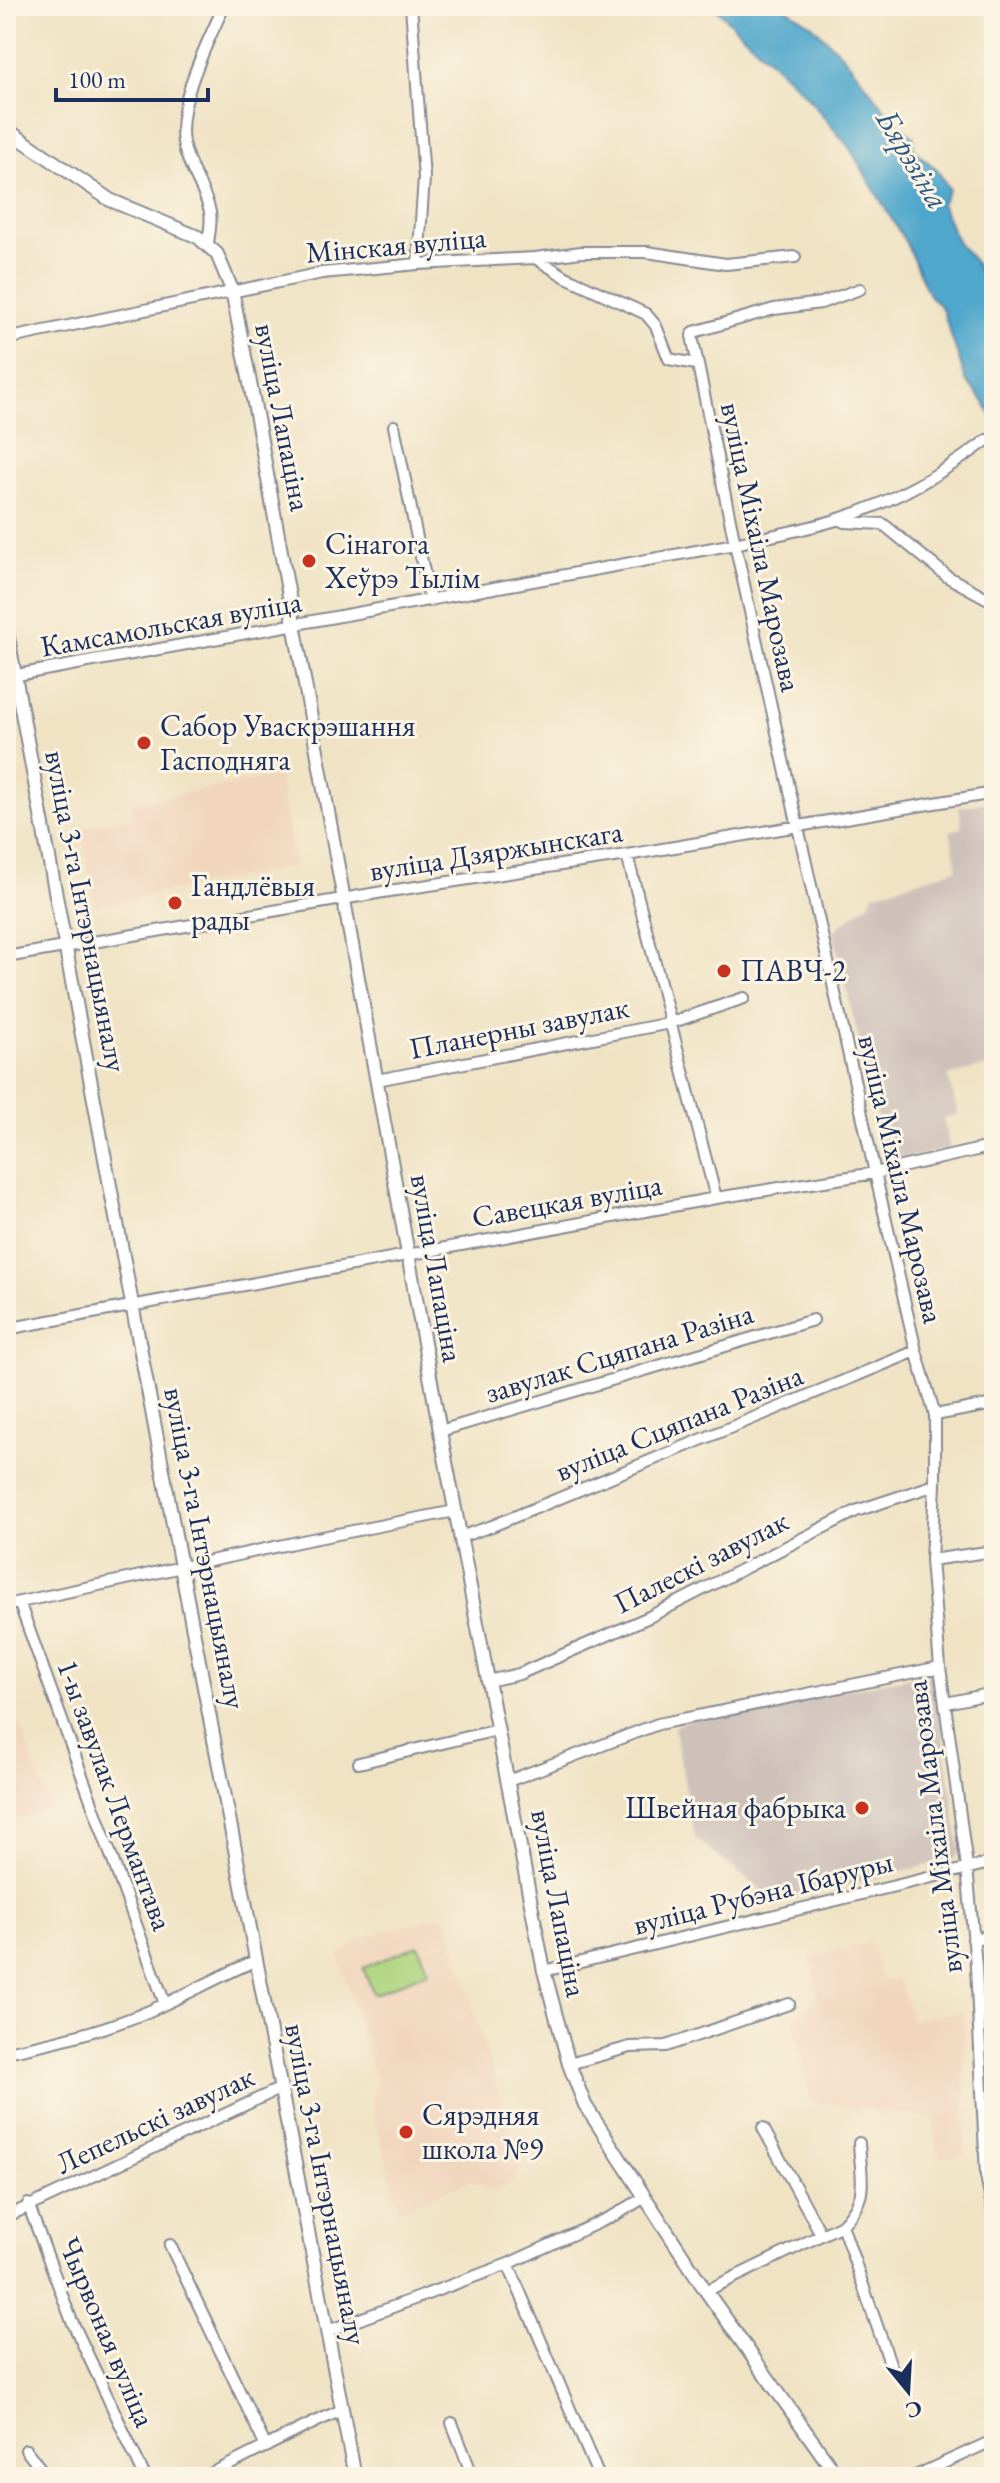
<svg xmlns="http://www.w3.org/2000/svg" width="1000" height="2483" font-family="'EB Garamond',serif">
<style>
.built{fill:#f1d5bd}
.industrial{fill:#cec1ba}
.green{fill:#add47e;stroke:#64826e;stroke-width:2}
.water{fill:#4fa7cc;stroke:#356b95;stroke-width:2}
.lines{fill:none;stroke-linecap:round;stroke-linejoin:round}
.minor-casing{stroke:#868991;stroke-width:14}
.major-casing{stroke:#868991;stroke-width:16}
.minor{stroke:#fff;stroke-width:10}
.major{stroke:#fff;stroke-width:12}
.poi-dot{fill:#c8321e;stroke:#fcf5e5;stroke-width:3}
.labels{text-anchor:middle;stroke-width:6;stroke-linejoin:round;paint-order:stroke}
.street-label{font-size:30px;fill:#1b2f5e;stroke:#fcf5e5}
.poi-label{font-size:30px;fill:#1b2f5e;stroke:#fcf5e5;text-anchor:start}
.water-label{font-size:32px;font-style:italic;fill:#2d5984;stroke:#fcf5e5}
</style>
<rect width="100%" height="100%" fill="#fcf5e5"/>
<filter id="ink" filterUnits="userSpaceOnUse"><feTurbulence type="fractalNoise" baseFrequency=".0125" numOctaves="2"/><feDisplacementMap in="SourceGraphic" scale="16" xChannelSelector="R" yChannelSelector="G"/><feConvolveMatrix kernelMatrix="1 2 1 2 8 2 1 2 1" color-interpolation-filters="sRGB"/></filter>
<filter id="wash" filterUnits="userSpaceOnUse"><feTurbulence type="fractalNoise" baseFrequency=".006" numOctaves="4" result="noise"/><feDisplacementMap in="SourceGraphic" scale="32" xChannelSelector="R" yChannelSelector="G"/><feGaussianBlur stdDeviation="1.8" result="paint"/><feColorMatrix in="noise" values="0 0 0 0 0 0 0 0 0 0 0 0 0 0 0 0 0 1.4 0 .05"/><feComposite in="paint" operator="in"/></filter>
<g filter="url(#wash)">
<rect width="100%" height="100%" fill="#f0e3c4"/>
<!-- built -->
<path class="built" d="M278,775L296,867L95,906L80,827L133,817L131,804Z
M6,1690L51,1808L6,1823Z
M434,1917H447L519,2161L515,2182L492,2190L471,2180L399,2210L370,2100L376,2082L339,1955L360,1938Z
M871,1942L882,1981L899,1979L912,2020L964,2011L965,2155L938,2159L933,2118L810,2101L792,2014L818,2001L811,1957Z"/>
<!-- industrial -->
<path class="industrial" d="M994,801V985L990,986L994,1041L986,1043L989,1066L948,1076L958,1114L943,1118L950,1149L887,1162L833,931L868,904L873,894L957,869L950,831L962,828L959,807Z
M934,1673L960,1851L954,1859L777,1902L695,1838L674,1727L689,1719Z"/>
<!-- green -->
<path class="green" d="M418,1945L429,1971L374,1994L363,1968Z"/>
<!-- water -->
<path class="water" d="M713,6H782L812,25L844,57L892,118L914,138L913,149L937,170L949,189L941,204L958,243L974,261L994,304V423L986,404L966,380L942,308L929,295L906,243L849,147L805,94Z"/>
</g>
<g filter="url(#ink)">
<g class="lines">
<defs>
<path id="minor" d="M411,6L424,178L418,264
M208,243C209,234 212,222 210,212C205,188 187,167 183,142C176,104 208,41 224,6
M535,258L566,277L646,314L656,326L669,359L696,364
M860,289L821,303L774,309L694,332L692,336L735,544L875,1173L916,1351L935,1415V1485L931,1560L940,1667L967,1867L976,1966L986,2175L994,2218
M6,339L322,273L418,264L535,258L581,252H647L726,264L795,257
M394,426L430,601
M839,519L845,522L883,524L948,577L994,602
M6,677L735,544C769,536 805,530 839,519C893,502 942,474 987,440
M627,855L716,1198
M6,957L383,892L627,855L994,793
M377,1080L670,1023L744,998
M6,1329L716,1198L875,1173L994,1146
M935,1415L994,1404
M440,1431L813,1320
M460,1537L492,1526L916,1351
M931,1560L994,1551
M19,1602L165,2004
M6,1605L307,1540L455,1511
M488,1681L519,1674L649,1617L856,1511L935,1485
M946,1703L994,1693
M359,1763L497,1730
M508,1781L658,1724L940,1667
M973,1939L994,1935
M544,1971L994,1862
M6,2052C57,2042 120,2026 167,2003C197,1989 226,1973 257,1960
M569,2064L630,2047L666,2046L789,2004
M763,2128L821,2234
M28,2204L71,2319L145,2477
M6,2217L281,2088
M842,2225L892,2369
M170,2245L266,2447
M508,2264L599,2477
M706,2291L842,2225C870,2196 861,2181 859,2143
M328,2331L508,2264L617,2214L645,2197
M452,2423L473,2477
M26,2450L47,2477
M204,2477C251,2455 295,2430 342,2410
M913,2477L994,2440"/>
<path id="major" d="M6,129L110,200L198,237L217,254L232,290L257,419L440,1431L544,1971L569,2064L585,2105L706,2291L838,2477
M6,627L181,1567L355,2477"/>
</defs>
<!-- minor casing -->
<use href="#minor" class="minor-casing"/>
<!-- major casing -->
<use href="#major" class="major-casing"/>
<!-- minor -->
<use href="#minor" class="minor"/>
<!-- major -->
<use href="#major" class="major"/>
</g>
</g>
<!-- markers -->
<g class="poi-dot">
<circle cx="309" cy="561" r="8"/>
<circle cx="144" cy="743" r="8"/>
<circle cx="175" cy="903" r="8"/>
<circle cx="724" cy="971" r="8"/>
<circle cx="862" cy="1808" r="8"/>
<circle cx="406" cy="2132" r="8"/>
</g>
<g class="labels">
<!-- street labels -->
<g class="street-label">
<text transform="translate(396 245) rotate(-5)" y="10">Мінская вуліца</text>
<text transform="translate(283 417) rotate(79)" y="10">вуліца Лапаціна</text>
<text transform="translate(761 547) rotate(78)" y="10">вуліца Міхаіла Марозава</text>
<text transform="translate(171 624) rotate(-10)" y="10">Камсамольская вуліца</text>
<text transform="translate(496 851) rotate(-9)" y="10">вуліца Дзяржынскага</text>
<text transform="translate(86 911) rotate(79)" y="10">вуліца 3-га Інтэрнацыяналу</text>
<text transform="translate(519 1028) rotate(-11)" y="10">Планерны завулак</text>
<text transform="translate(901 1179) rotate(77)" y="10">вуліца Міхаіла Марозава</text>
<text transform="translate(567 1201) rotate(-10)" y="10">Савецкая вуліца</text>
<text transform="translate(437 1268) rotate(80)" y="10">вуліца Лапаціна</text>
<text transform="translate(619 1353) rotate(-17)" y="10">завулак Сцяпана Разіна</text>
<text transform="translate(679 1423) rotate(-22)" y="10">вуліца Сцяпана Разіна</text>
<text transform="translate(205 1548) rotate(79)" y="10">вуліца 3-га Інтэрнацыяналу</text>
<text transform="translate(701 1562) rotate(-27)" y="10">Палескі завулак</text>
<text transform="translate(115 1795) rotate(70)" y="10">1-ы завулак Лермантава</text>
<text transform="translate(934 1827) rotate(-97)" y="10">вуліца Міхаіла Марозава</text>
<text transform="translate(763 1893) rotate(-14)" y="10">вуліца Рубэна Ібаруры</text>
<text transform="translate(559 1903) rotate(79)" y="10">вуліца Лапаціна</text>
<text transform="translate(155 2120) rotate(-25)" y="10">Лепельскі завулак</text>
<text transform="translate(326 2184) rotate(79)" y="10">вуліца 3-га Інтэрнацыяналу</text>
<text transform="translate(107 2332) rotate(67)" y="10">Чырвоная вуліца</text>
</g>
<!-- poi labels -->
<g class="poi-label">
<text x="325" y="554">Сінагога<tspan x="325" dy="34">Хеўрэ Тылім</tspan></text>
<text x="160" y="736">Сабор Уваскрэшання<tspan x="160" dy="34">Гасподняга</tspan></text>
<text x="191" y="896">Гандлёвыя<tspan x="191" dy="34">рады</tspan></text>
<text x="740" y="981">ПАВЧ-2</text>
<text x="846" y="1818" text-anchor="end">Швейная фабрыка</text>
<text x="422" y="2125">Сярэдняя<tspan x="422" dy="34">школа №9</tspan></text>
</g>
<!-- water labels -->
<g class="water-label">
<text transform="translate(913 159) rotate(59)" y="11">Бярэзіна</text>
</g>
</g>
<!-- margin -->
<rect width="1000" height="2483" fill="none" stroke="#fcf5e5" stroke-width="32"/>
<!-- north arrow -->
<g transform="translate(908 2391) rotate(162)" stroke="#fcf5e5" stroke-width="6" paint-order="stroke">
<path d="M0-6L14 30L0 20L-14 30Z" fill="#1b2f5e"/>
<text y="-12" font-size="22" font-weight="bold" text-anchor="middle" fill="#1b2f5e">С</text>
</g>
<!-- scale -->
<path d="M56 88v12h152v-12" fill="none" stroke="#1b2f5e" stroke-width="4"/>
<text x="68" y="88" font-size="24" fill="#1b2f5e" stroke="#fcf5e5" stroke-width="6" paint-order="stroke">100 m</text>
</svg>
